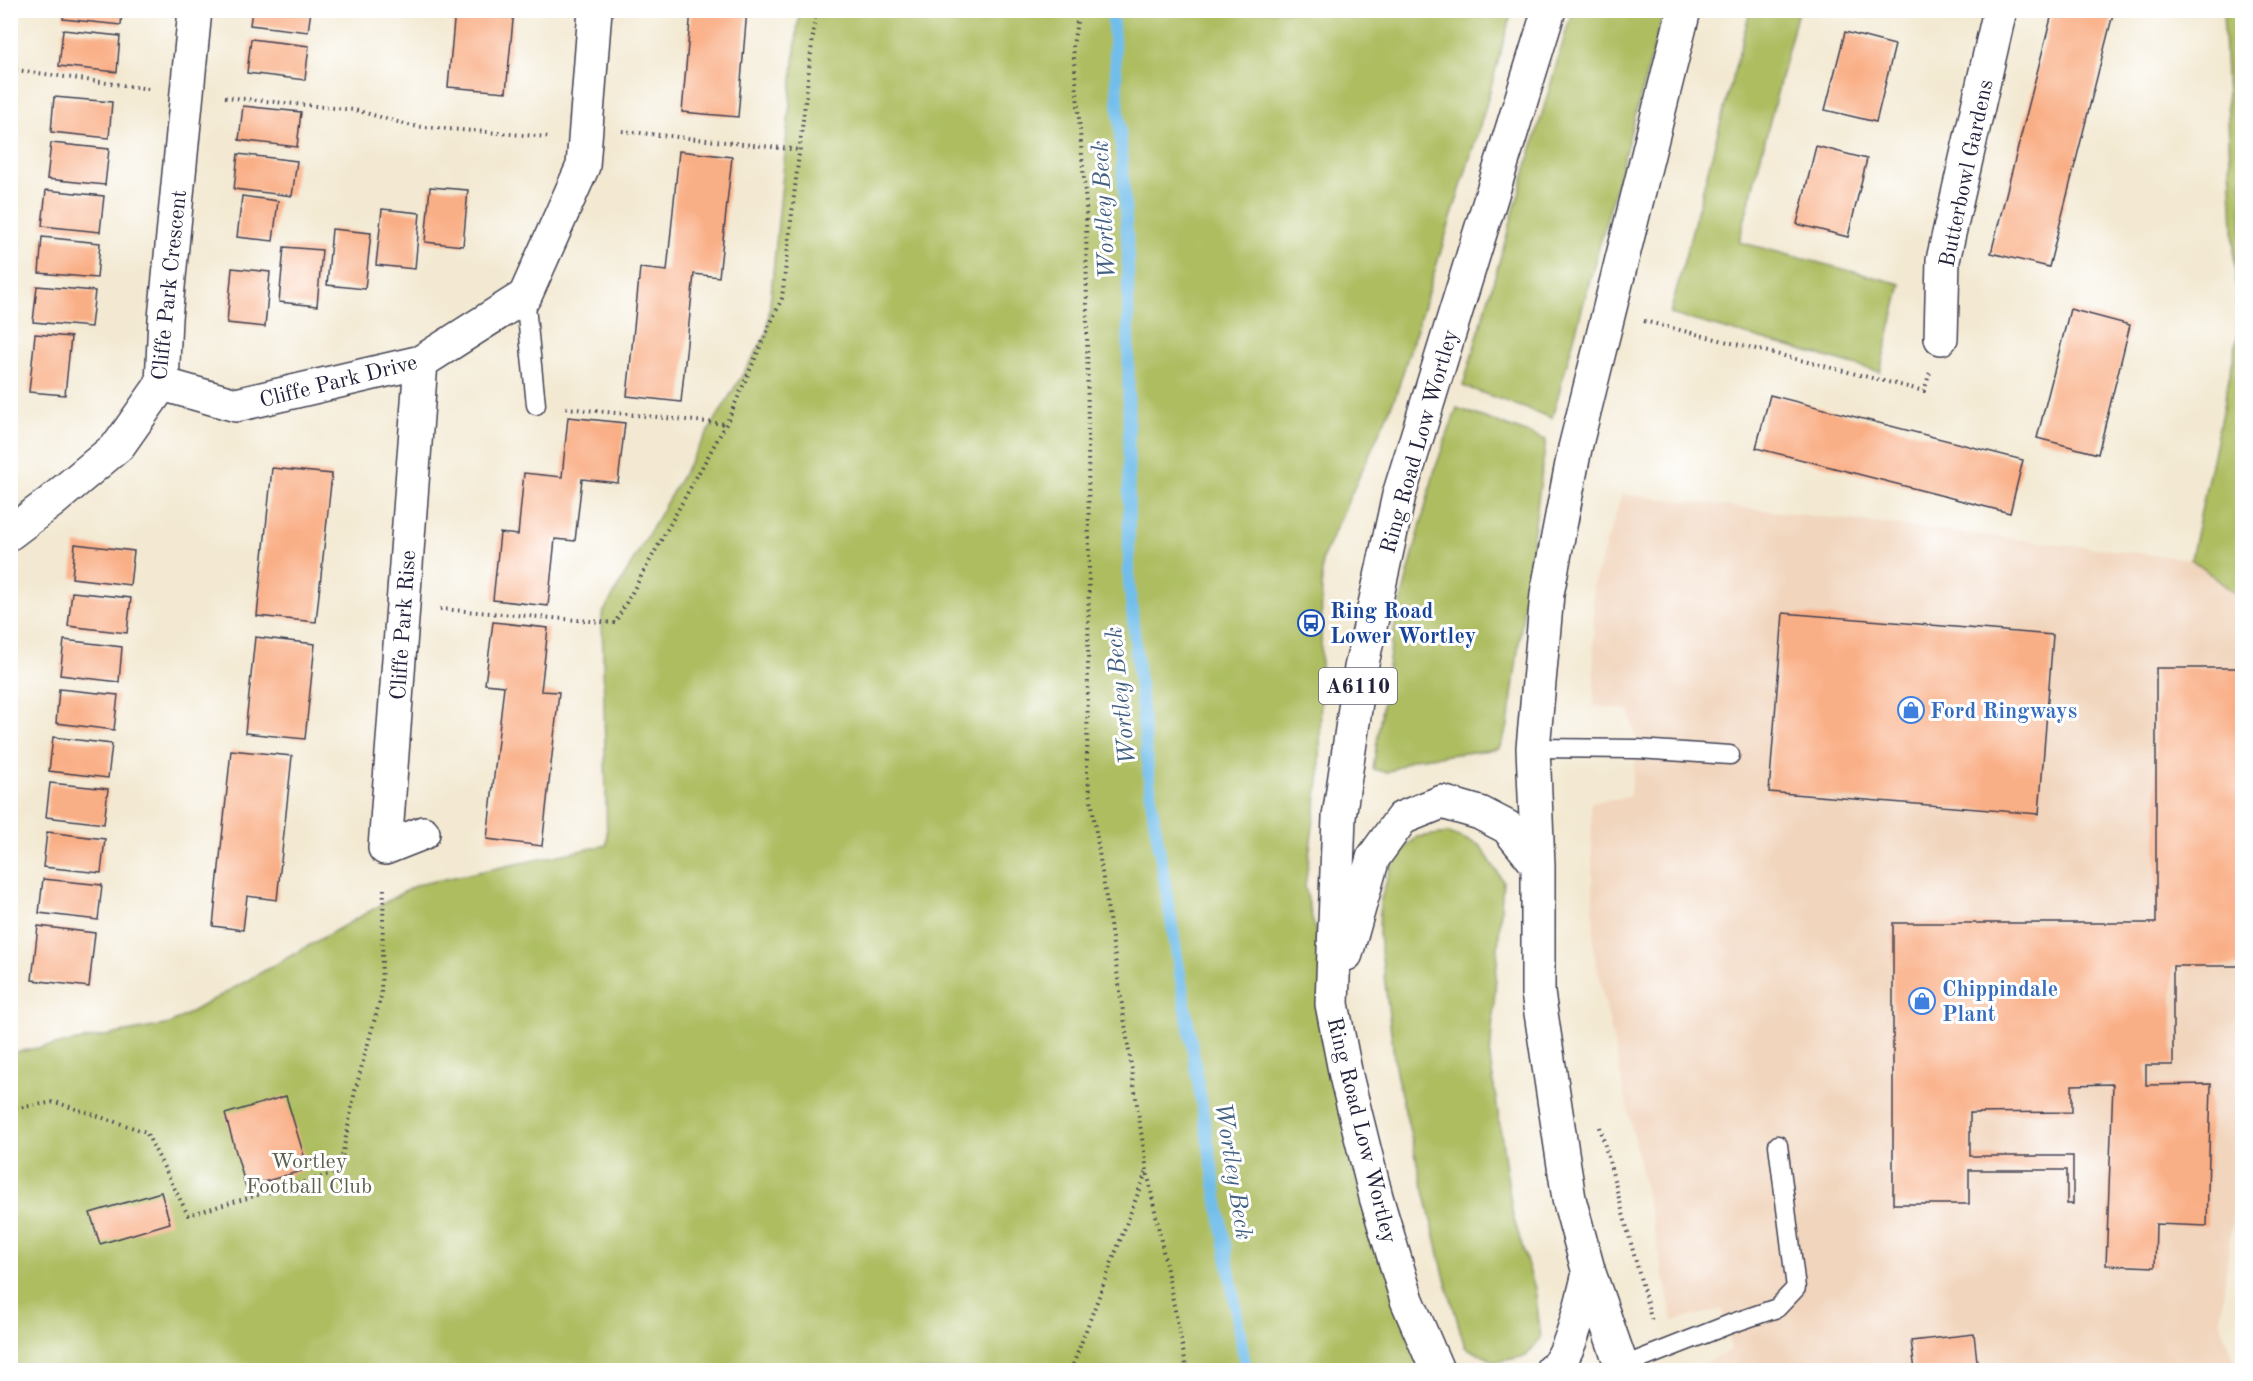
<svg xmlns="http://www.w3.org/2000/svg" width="2253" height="1381" font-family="'Old Standard TT',serif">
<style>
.built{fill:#f1d5bd}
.green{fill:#adbd60;stroke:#68704e;stroke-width:1.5}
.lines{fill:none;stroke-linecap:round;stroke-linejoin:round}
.stream{stroke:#71beeb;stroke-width:12}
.building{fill:#f9af86}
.lane-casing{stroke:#414052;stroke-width:21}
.street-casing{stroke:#414052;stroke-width:36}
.highway-casing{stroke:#414052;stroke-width:36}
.path{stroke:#414052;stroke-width:4;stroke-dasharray:1.5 4.5;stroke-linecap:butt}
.lane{stroke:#fff;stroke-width:18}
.street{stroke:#fff;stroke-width:33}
.highway{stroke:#fff;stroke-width:33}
.labels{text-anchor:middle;stroke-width:6;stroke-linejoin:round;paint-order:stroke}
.shield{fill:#fff;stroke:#646476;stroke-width:1.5}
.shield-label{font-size:21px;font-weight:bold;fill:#22223b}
.street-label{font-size:22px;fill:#22223b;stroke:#fff}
.transit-label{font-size:22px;font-weight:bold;fill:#164399;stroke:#fff;text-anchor:start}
.shop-label{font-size:22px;font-weight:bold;fill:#366cbe;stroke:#fff;text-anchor:start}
.park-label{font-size:22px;fill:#5a604a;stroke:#fff}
.water-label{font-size:24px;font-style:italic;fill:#426081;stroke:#fff}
</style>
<rect width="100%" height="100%" fill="#fff"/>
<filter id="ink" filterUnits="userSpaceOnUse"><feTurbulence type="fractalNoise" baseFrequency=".0167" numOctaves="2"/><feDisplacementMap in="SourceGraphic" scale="12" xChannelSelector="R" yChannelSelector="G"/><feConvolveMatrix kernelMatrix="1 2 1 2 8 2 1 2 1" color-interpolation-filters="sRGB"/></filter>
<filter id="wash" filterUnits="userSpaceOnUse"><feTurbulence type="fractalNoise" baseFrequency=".008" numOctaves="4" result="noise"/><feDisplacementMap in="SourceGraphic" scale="24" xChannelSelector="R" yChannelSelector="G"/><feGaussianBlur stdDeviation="1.35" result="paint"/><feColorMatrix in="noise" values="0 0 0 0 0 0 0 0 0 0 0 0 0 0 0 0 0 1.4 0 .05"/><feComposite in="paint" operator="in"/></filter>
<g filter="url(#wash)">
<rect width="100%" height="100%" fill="#f3e9d2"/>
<!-- built -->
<path class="built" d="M1622,494L2191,559L2242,599V1136L2220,1322L2237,1370H1694L1731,1349L1723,1309L1673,1321L1594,951L1591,802L1629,797L1638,749L1629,710L1594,706L1593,585Z"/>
<!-- green -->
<path class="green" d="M799,11H1512L1483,116L1396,395L1322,559L1320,773L1305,887L1332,1004L1437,1370H11V1053L170,1024L416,885L607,845L602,615L688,465L767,334Z
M1572,11H1664L1552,418L1463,386Z
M1750,11H1798L1739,242L1901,284L1880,372L1670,314Z
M2223,11H2242V599L2191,559L2238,336Z
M1457,408L1546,440L1508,726L1499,749L1413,759L1387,773L1373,769L1393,633L1435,469Z
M1449,833L1480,845L1503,881L1490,1058L1513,1216L1535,1289L1541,1338L1526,1356L1496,1362L1465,1347L1444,1275L1396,1073L1379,934L1380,902L1394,858L1417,837Z"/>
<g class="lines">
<!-- stream -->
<path class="stream" d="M1112,10L1128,250L1129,582L1152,806L1246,1370"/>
</g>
<g id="blocks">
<!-- building -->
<path class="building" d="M64,10H122L121,25L63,19Z
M252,10H311L308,32L250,25Z
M455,10H514L506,92L448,87Z
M691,10H747L738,117L682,112Z
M2053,10H2114L2049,267L1991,253Z
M63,30L120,36L117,72L59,66Z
M1845,32L1895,45L1876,122L1825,110Z
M251,39L309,46L305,80L247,73Z
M54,97L112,102L109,138L51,132Z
M243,106L301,112L297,147L239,140Z
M51,143L109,149L105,185L47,179Z
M1816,146L1867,159L1848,237L1797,224Z
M679,151L732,157L719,277L694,274L681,402L627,396L640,268L667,271Z
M238,154L297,161L292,196L234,189Z
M430,187L468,190L463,246L425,242Z
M46,190L104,196L100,232L42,226Z
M242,196L278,201L273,241L237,237Z
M382,209L420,213L415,269L376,265Z
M332,229L371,233L365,289L327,285Z
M42,237L100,243L97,278L39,273Z
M284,247L322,250L317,306L279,302Z
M232,268L270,272L265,327L227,323Z
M37,286L95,291L91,327L33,322Z
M2070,309L2130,325L2098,454L2037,438Z
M35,334L71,337L65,395L29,392Z
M1770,395L2023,460L2010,513L1756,448Z
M568,417L625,423L618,483L582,479L575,541L555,539L548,606L493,600L500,533L518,535L524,473L562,477Z
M272,468L332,474L316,622L257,616Z
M75,544L134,551L130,585L72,578Z
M72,592L131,598L127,633L68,626Z
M1783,613L2053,635L2039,814L1769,792Z
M493,622L548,628L541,691L559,692L542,846L487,839L504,686L485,684Z
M255,637L315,644L305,739L245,733Z
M64,640L122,647L119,682L60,675Z
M2156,668H2242V966H2173V1065H2146V1085L2211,1084L2207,1226L2156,1224L2155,1267L2106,1265L2113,1084L2072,1085V1112L1970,1113V1156H2073V1204H2067V1170H1969V1204H1893V923H2156Z
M59,689L118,695L114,730L56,723Z
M53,737L112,744L108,778L49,771Z
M231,750L292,756L277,900L247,896L243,930L213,926Z
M50,783L108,789L104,824L46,817Z
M47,832L105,839L101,873L43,867Z
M43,879L102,885L98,920L39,913Z
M38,926L95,933L89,987L32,980Z
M286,1096L308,1169L246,1187L225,1114Z
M161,1192L170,1223L100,1244L90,1213Z
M1974,1334L1978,1370H1915L1911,1341Z"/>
</g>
</g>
<g filter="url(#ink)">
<use href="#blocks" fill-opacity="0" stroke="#414052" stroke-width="1.5"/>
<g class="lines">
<defs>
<path id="lane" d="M525,296L536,405
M1533,748L1638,749L1730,755
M1621,1367L1730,1324L1777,1308L1796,1288L1778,1145"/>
<path id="street" d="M1941,338L1943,260L2000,10
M421,362L385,848L423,833
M162,384L236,405L421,362L525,296L583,166L595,10
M10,533L51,502L119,445L162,384L165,318L195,10"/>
<path id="highway" d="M1346,954L1373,858L1402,818L1442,802L1480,813L1507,827L1538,865
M1437,1370L1407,1300L1376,1197L1346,1076L1332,1004L1339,817L1361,668L1399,495L1549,10
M1552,1370C1571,1357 1583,1297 1589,1273
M1623,1370L1589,1273L1569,1199L1538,993V865L1533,748L1547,594L1575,448L1684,10"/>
</defs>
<!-- lane casing -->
<use href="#lane" class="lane-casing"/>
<!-- street casing -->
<use href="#street" class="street-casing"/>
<!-- highway casing -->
<use href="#highway" class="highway-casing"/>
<!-- path -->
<path class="path" d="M1079,10L1073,45L1086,205L1089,560L1087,772L1147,1171L1187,1370
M10,69L149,89
M225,97L355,110L412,126L548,137
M622,131L800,150
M1644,321L1924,391L1930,372
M566,408L726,424
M440,609L615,623L726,424L782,298L816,10
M10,1109L55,1102L146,1132L188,1215L339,1172L355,1091L381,996L384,885
M1600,1127L1652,1322
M1071,1370L1146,1172"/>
<!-- lane -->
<use href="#lane" class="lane"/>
<!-- street -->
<use href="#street" class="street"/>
<!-- highway -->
<use href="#highway" class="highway"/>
</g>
</g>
<!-- icons -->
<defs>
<symbol id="bus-ring" viewBox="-11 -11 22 22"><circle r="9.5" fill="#fff" stroke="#1a4fb4" stroke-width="1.5"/><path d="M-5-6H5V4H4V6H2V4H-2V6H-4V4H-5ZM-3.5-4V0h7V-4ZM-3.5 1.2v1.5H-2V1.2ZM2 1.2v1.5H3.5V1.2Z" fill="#1a4fb4"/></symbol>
<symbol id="shop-ring" viewBox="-11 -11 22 22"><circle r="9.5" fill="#fff" stroke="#3f7fe0" stroke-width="1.5"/><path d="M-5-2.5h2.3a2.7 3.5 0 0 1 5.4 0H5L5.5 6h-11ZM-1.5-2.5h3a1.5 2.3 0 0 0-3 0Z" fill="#3f7fe0"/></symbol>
</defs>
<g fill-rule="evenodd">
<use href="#bus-ring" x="1296" y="608" width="30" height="30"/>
<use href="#shop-ring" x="1896" y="695" width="30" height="30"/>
<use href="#shop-ring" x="1907" y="986" width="30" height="30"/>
</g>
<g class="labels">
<!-- shield labels -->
<rect class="shield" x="1319" y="668" width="78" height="36" rx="4.5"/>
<g class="shield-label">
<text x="1358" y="693">A6110</text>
</g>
<!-- street labels -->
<g class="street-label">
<text transform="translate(1965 173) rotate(-78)" y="8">Butterbowl Gardens</text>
<text transform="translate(168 285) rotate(-84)" y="8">Cliffe Park Crescent</text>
<text transform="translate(338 380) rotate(-14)" y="8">Cliffe Park Drive</text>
<text transform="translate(1418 441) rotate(-74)" y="8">Ring Road Low Wortley</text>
<text transform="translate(402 625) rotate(-86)" y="8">Cliffe Park Rise</text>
<text transform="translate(1363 1130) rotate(76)" y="8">Ring Road Low Wortley</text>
</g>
<!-- transit labels -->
<g class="transit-label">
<text x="1330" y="618">Ring Road<tspan x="1330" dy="25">Lower Wortley</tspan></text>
</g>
<!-- shop labels -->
<g class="shop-label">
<text x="1930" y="718">Ford Ringways</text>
<text x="1942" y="996">Chippindale<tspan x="1942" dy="25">Plant</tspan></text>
</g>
<!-- park labels -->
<g class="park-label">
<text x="309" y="1168">Wortley<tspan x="309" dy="25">Football Club</tspan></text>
</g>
<!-- water labels -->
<g class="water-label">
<text transform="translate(1103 210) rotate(-93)" y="8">Wortley Beck</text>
<text transform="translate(1120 696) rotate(-96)" y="8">Wortley Beck</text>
<text transform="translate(1234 1171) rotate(81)" y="8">Wortley Beck</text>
</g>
</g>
<!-- margin -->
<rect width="2253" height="1381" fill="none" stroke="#fff" stroke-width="36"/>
</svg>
